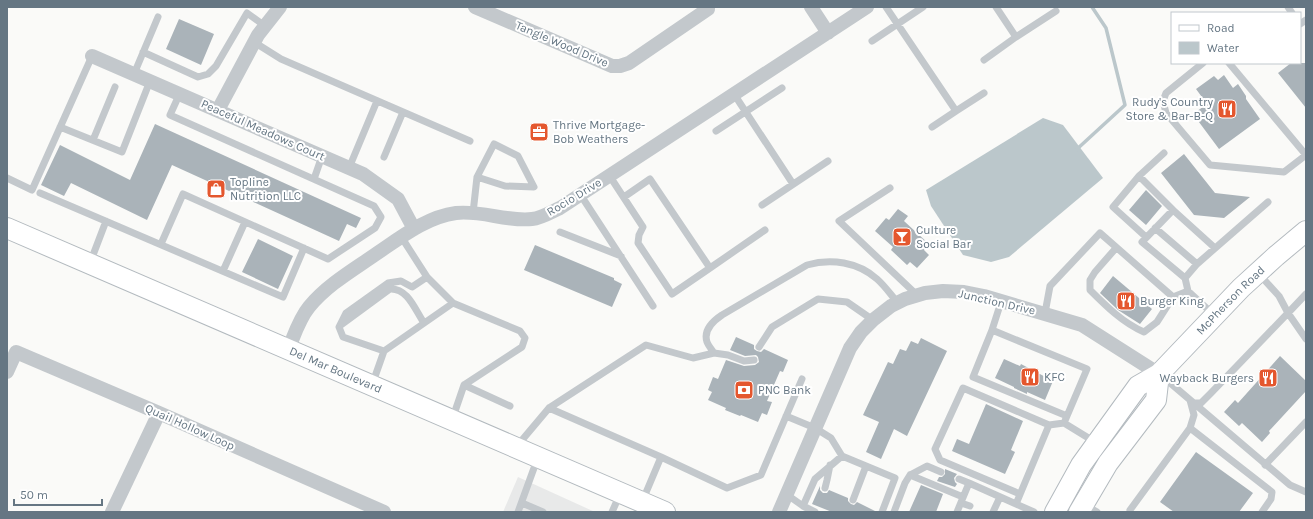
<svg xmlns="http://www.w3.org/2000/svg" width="1313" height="519" font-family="Karla,sans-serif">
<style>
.built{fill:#e8e9e9}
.water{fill:#bbc7cb}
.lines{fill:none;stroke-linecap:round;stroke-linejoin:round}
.stream{stroke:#bbc7cb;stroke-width:3.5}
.building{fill:#aab3b9}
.secondary-casing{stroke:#b3babf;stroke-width:22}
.lane{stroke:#c3c8cc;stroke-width:7}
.street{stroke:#c3c8cc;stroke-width:14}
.secondary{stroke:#fff;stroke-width:20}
.labels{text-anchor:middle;stroke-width:4;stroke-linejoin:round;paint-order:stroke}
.street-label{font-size:12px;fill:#657683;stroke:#fff}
.poi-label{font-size:12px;fill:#657683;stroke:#fff;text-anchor:start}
</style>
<rect width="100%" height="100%" fill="#fafaf8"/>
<!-- built -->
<path class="built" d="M518,477L595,512H503Z"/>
<!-- water -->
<path class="water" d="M1043,118L1063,125L1103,178L1009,257L991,262L963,255L931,206L926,190Z"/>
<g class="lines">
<!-- stream -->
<path class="stream" d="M1076,150L1125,105L1106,28L1092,7"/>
</g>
<!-- building -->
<path class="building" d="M179,19L214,34L201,65L166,49Z
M1291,63H1306V108L1278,73Z
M1224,75L1233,88L1238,84L1246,96V99L1260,119L1219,149L1193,114L1207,104L1196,89L1214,76L1218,80Z
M155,124L361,218L356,228L347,224L339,241L172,165L147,220L71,183L64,196L41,185L60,145L130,180Z
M1184,154L1215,193L1250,197L1224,218L1194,215L1161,173Z
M1146,190L1162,206L1146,225L1129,210Z
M898,209L908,216L904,221L929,244L924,250L929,255L917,268L910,262L907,265L891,250L893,247L875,231L886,218L889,220Z
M258,239L293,256L278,289L242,272Z
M535,245L614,278V280L622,284L612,307L524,270Z
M1113,276L1152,309L1140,324L1118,310L1100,293Z
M736,337L754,345V349L757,351L761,352L764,349L788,360L783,372L780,371L767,401L772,402L767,415L762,413L758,422L741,415L740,416L725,410L726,408L708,400L712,392L708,390L713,377L718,379L726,360L744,366L755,365L759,362L758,357L756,355L745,356L730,350Z
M921,338L947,351L907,436L894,429L881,459L866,452L879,422L863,415L888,362L893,364L900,349L906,351L911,341L918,344Z
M1280,356L1306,381V391L1269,431L1270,433L1262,442L1242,423L1239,426L1224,412L1235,400L1238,403Z
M1004,359L1020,366L1021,364L1053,381L1045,400L1027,392V394L1014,388V387L995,378Z
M986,404L1023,421L1011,450L1015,452L1005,474L952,451L957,439L969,444Z
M1196,452L1253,493L1239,512H1174L1160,502Z
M945,469L957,474L954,478L955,482L957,484L955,487L937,481L939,477H942L945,474Z
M921,485L943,494L936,512H909Z
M820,486V490L823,493H827L829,490L848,498V501L851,504L854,505L857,502L877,512H832L812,504Z"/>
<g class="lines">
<defs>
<g id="secondary">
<path id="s1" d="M7,228L665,512"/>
<path id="s2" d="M1055,512L1081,465L1138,386L1159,374L1241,288L1276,256L1306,231"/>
<path d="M1079,512L1108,463L1156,400L1159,374"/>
</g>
</defs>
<!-- secondary casing -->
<use href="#secondary" class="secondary-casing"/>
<!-- lane -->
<path class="lane" d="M886,7L956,111L932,127
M1288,7L1292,13
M1300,24L1306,20
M1016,37L1056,11
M872,41L923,7
M254,42L281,59L470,141
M143,52L198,77L208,74L216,66L247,13L265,26
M984,60L1016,37L996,7
M1203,63L1166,93L1163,101L1166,113L1210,165L1284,172L1306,155
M1229,63L1306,155
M134,74L158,17
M734,94L793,184
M956,111L984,93
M60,127L122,152L150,81
M716,131L782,88
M93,140L115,87
M384,157L403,112
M349,168L377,101
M609,175L643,227L639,235L638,243L672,294L710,268L650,179L624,197
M1139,176L1164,153
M7,178L32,190L92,56
M314,179L322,156
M890,188L839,221L917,295
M40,193L283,297L304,248
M580,194L653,306
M762,205L828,161
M1173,210L1215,248
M473,213L477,177L494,144L518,156L534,187L505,186L477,177
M1155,228L1197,264
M560,232L621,256
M1146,237L1113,207L1139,176L1173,210L1142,242L1185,278
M402,238L427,277L453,303L520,331L525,338L522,347L464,385L452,420
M161,244L183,194L328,259L375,228L381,217L374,206L170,115L180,93
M1116,248L1095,272L1090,280V290C1106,306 1123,323 1144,332L1157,322L1173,297
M90,263L106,221
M710,268L765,230
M223,271L245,222
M1188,291L1185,278L1197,264L1268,202
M1306,294L1288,313L1306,339
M1001,302L992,330L1087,369L1064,423
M1045,313L1050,286L1100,233L1173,297L1188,291L1214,315
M341,325L390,289C408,288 415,310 424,323
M992,330L973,377L1067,416
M759,347L772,327L818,299L847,302L873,320
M384,351L343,337L339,327L346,313L388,283L401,281L412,287L427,277
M714,353C712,350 708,345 707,342C703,330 713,321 722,315L807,265C831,258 858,262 877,279C885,286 891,295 898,303
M1162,376L1290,485L1306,492
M372,385L384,351L453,303
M464,385L510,406
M1195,403H1201L1211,393L1288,313L1279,296L1258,273
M549,408L661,457
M786,416L815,428L831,438L842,456L895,478L882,512
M1190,428L1194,415L1190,400
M517,446L549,408L646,345L693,358L714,353L728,355L744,361L754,360
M1265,465L1306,422
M910,475L963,497
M959,479L969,483
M825,488L827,480L830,465
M786,494L803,506L815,512
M1020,494L940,460L935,449L963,388L1049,425
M853,500L866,466
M642,502L661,457L727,488L761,475L802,379
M522,503L543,512
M961,503L970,506
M1016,504L1049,425L1064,423L1095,442
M1085,505L1097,512
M803,506L815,479L842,456
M1130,510L1190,428L1272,492L1271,499L1262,512
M518,512L538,457
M612,512L620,494
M894,512L905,483L910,475L927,466L941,472
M957,512L969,483L1034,512
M993,512L1000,497"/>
<!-- street -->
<path class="street" d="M475,7L612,66H620L629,63L708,9V7
M811,7L828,33
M92,56L363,174L398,199L414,229
M218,110L258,35L280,7
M288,350C294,336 299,319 309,307C327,285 353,270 376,254C400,238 426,217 456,213C482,210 507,222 532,219C542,218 551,212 560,208L867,7
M7,372L16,352L159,413L384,512
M112,512L159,413
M779,512L850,348L861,332L873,320L891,306L905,299L925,293L943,291L964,292L984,296L1082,325L1159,374"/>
<!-- secondary -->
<use href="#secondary" class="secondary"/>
</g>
<!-- icons -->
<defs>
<symbol id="restaurant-square" viewBox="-11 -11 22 22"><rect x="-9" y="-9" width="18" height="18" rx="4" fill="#e4572e" stroke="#fff"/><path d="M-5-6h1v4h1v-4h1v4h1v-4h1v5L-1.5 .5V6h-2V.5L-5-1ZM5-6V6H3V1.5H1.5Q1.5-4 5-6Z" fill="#fff"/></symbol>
<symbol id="office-square" viewBox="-11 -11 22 22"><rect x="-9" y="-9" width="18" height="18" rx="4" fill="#e4572e" stroke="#fff"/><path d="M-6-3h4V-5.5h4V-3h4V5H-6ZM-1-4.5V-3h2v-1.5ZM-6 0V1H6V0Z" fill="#fff"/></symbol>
<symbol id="shop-square" viewBox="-11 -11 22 22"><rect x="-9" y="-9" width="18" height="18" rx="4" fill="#e4572e" stroke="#fff"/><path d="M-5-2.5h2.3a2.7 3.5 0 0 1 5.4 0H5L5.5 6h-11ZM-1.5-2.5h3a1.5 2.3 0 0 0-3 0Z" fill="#fff"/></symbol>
<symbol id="bar-square" viewBox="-11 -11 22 22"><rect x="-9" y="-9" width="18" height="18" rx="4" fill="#e4572e" stroke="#fff"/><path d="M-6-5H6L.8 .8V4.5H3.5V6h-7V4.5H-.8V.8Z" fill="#fff"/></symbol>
<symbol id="bank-square" viewBox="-11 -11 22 22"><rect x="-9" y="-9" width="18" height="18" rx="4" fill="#e4572e" stroke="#fff"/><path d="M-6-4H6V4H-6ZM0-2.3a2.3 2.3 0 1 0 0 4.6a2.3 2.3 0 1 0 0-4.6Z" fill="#fff"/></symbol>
</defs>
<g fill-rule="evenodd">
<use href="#restaurant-square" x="1216" y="98" width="22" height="22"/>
<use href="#office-square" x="528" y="121" width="22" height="22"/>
<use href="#shop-square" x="205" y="178" width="22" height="22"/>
<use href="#bar-square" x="891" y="226" width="22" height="22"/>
<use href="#restaurant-square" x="1115" y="290" width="22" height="22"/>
<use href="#restaurant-square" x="1019" y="366" width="22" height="22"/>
<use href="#restaurant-square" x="1257" y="367" width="22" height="22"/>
<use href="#bank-square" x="733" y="379" width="22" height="22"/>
</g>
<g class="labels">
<!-- street labels -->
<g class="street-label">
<text transform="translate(562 44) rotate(23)" y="4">Tangle Wood Drive</text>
<text transform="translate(263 130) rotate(24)" y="4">Peaceful Meadows Court</text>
<text transform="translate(574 197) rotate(-31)" y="4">Rocio Drive</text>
<text dy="4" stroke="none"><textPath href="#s2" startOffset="278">McPherson Road</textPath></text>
<text transform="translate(997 302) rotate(13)" y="4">Junction Drive</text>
<text dy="4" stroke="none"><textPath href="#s1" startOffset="358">Del Mar Boulevard</textPath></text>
<text transform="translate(190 427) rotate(24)" y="4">Quail Hollow Loop</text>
</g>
<!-- poi labels -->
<g class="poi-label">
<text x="1213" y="106" text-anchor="end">Rudy's Country<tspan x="1213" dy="14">Store &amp; Bar-B-Q</tspan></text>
<text x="553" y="129">Thrive Mortgage-<tspan x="553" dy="14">Bob Weathers</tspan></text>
<text x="230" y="186">Topline<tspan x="230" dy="14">Nutrition LLC</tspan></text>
<text x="916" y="234">Culture<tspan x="916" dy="14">Social Bar</tspan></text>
<text x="1140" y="305">Burger King</text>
<text x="1044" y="381">KFC</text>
<text x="1254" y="382" text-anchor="end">Wayback Burgers</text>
<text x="758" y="394">PNC Bank</text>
</g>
</g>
<!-- border -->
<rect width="1313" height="519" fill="none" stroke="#657683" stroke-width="16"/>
<!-- legend -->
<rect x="1171" y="12" width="130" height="52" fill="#ffffff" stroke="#c1c8cd"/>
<rect x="1179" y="25" width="20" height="6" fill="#ffffff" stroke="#c1c8cd"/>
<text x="1207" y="32" font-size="12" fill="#657683">Road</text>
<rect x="1179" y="42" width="20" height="12" fill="#bbc7cb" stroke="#c1c8cd"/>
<text x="1207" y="52" font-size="12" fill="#657683">Water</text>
<!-- scale -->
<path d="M14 499v6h88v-6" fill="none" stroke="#657683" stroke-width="2"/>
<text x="20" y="499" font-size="12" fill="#657683" stroke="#ffffff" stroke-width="3" paint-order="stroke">50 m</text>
</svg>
